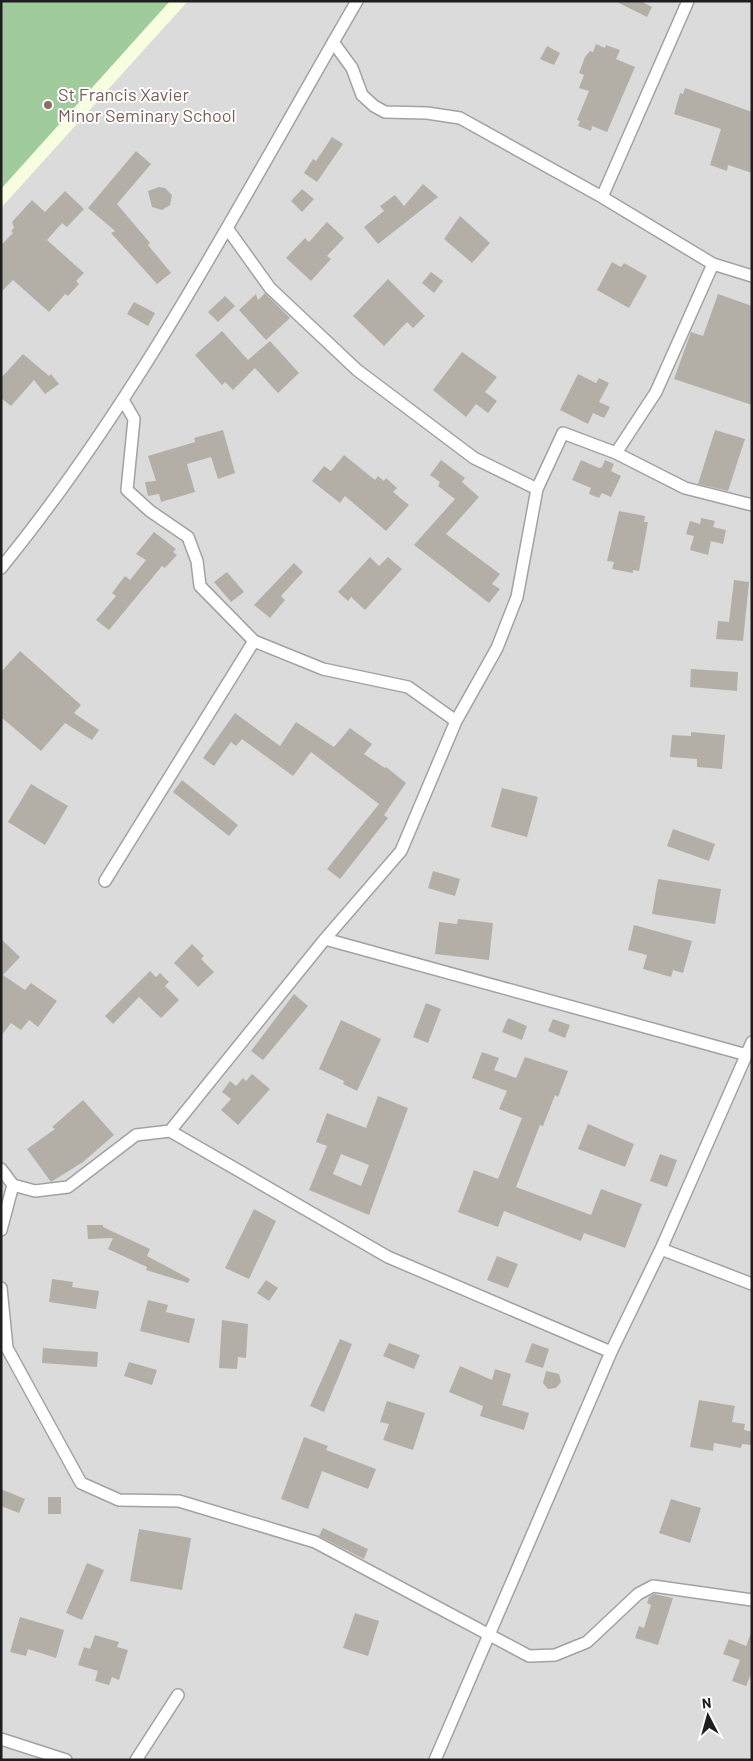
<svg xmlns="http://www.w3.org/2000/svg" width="753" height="1761" font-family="Barlow,sans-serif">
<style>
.residential{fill:#dcdbdb}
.education{fill:#f7fddf}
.forest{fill:#a0cb9c}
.building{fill:#b3afa7;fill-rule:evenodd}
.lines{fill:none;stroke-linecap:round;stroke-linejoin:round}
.minor-casing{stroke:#a2a2a2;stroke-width:14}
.minor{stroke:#fff;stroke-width:11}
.education-dot{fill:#8d6e63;stroke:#fff;stroke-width:2}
.labels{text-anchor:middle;stroke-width:4;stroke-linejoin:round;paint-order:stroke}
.education-label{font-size:18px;fill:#785e54;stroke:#fff;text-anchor:start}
</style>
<rect width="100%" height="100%" fill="#eeede5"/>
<!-- residential -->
<path class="residential" d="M1,1H752V1760H1Z"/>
<!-- education -->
<path class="education" d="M1,1H188L1,208Z"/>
<!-- forest -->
<path class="forest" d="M1,1H170L1,189Z"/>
<!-- building -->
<path class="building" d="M615,1H641L652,7L647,17Z
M596,44L605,48L606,45L620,50L616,59L635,67L607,132L592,126L591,131L578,126L580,121L577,120L589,91L579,88L584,75L579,73L585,57L590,51L593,52Z
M547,46L560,53L554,65L540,59Z
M685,88L752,112V173L728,165L727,171L710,165L721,129L674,114L680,93L683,94Z
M332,137L343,144L317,182L304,173L313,159L316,161Z
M136,151L151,164L117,204L150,243L148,245L171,273L157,284L111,233L115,231L88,208Z
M423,184L438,197L378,244L364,227L384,211L380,206L395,195L404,206Z
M159,187L165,188L172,195L170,205L162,210L152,207L148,191Z
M302,189L314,199L302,212L291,201Z
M65,191L84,209L67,227L62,223L47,240L84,273L76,281L79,284L68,296L65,294L49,312L13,280L1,292V245L13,233L11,231L14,228L12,222L32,200L45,212Z
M460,216L490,243L472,263L444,239Z
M327,222L344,238L327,256L331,259L311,281L286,258L305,238L309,242Z
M612,262L621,267L624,263L647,276L629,308L597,290Z
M431,272L443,281L434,293L422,283Z
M388,279L425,316L413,328L407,322L384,346L353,316Z
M265,293L290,318L266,340L239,310L256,294L258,300Z
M718,294L752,306V405L674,379L691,332L703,336Z
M225,296L235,306L218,322L208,312Z
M134,302L155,313L148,326L127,314Z
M222,331L248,360L270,341L299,373L278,393L255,368L233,390L225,382L222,385L195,355Z
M462,352L497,377L485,392L497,401L488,413L476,404L466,417L433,390Z
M23,354L49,376L51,374L59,384L45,394L34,380L11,406L1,398V378Z
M578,374L596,383L599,378L609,383L599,402L610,407L604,418L593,413L588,424L560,410Z
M223,430L235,473L218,479L211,457L187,464L195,492L161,502L159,494L148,496L145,482L156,481L148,456L195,442L194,438Z
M715,430L745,439L728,491L698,484Z
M344,455L375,480L378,476L384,481L386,478L397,488L393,492L409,505L386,531L345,496L340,503L312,481L324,466L331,471Z
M441,460L465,478L462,482L479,497L446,534L500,574L492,584L500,589L489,603L414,545L455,499L438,486L440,482L430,475Z
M581,460L599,468L602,467L605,460L614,464L611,471L621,476L611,497L602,493L599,498L589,494L591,488L572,480Z
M619,511L645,516L644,522H648L639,571L633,570V573L612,569L614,562L607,561Z
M701,518L715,521L713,527L726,530L723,544L711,541L708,555L690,550L694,536L686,534L690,521L700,524Z
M154,532L176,549L173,552L177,555L165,568L162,566L109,630L96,620L116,596L112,593L125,576L130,580L146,560L136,554Z
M370,557L379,566L388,557L402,569L365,610L351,597L348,601L338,592Z
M294,563L303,572L281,596L285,600L270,618L254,605Z
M227,572L244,592L231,602L214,582Z
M734,580L749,582L743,641L716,639L718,621L729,622Z
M20,651L81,705L74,713L99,730L92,740L65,723L41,751L1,717V672Z
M691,669L738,672L737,691L690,687Z
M235,713L280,746L296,722L334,747L350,728L372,744L364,754L385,768L386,767L406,783L384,815L388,818L340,879L327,869L379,804L311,752L293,776L242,739L236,746L231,742L214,766L203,758Z
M691,732L725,735L722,769L697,767V759L670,757L672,735L691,736Z
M182,780L238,825L229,836L173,792Z
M31,784L68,806L45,845L8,822Z
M502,788L538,797L527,837L491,827Z
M673,829L715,844L709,861L667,846Z
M433,871L460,879L455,896L428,888Z
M658,879L721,889L715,924L652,914Z
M458,919L493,923L489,960L435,954L439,922L457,924Z
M634,925L692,941L683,973L673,970L671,977L643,969L647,955L628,950Z
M1,939L20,957L3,975L25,990L31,983L57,1001L38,1027L29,1020L21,1030L11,1023L1,1036Z
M192,944L204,956L201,959L214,972L198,987L174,963Z
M150,971L156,977L160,973L169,982L165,986L179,1000L161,1018L139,997L113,1024L105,1016Z
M294,994L308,1006L263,1060L251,1051Z
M426,1003L441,1009L428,1043L413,1037Z
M508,1018L527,1026L522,1040L502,1032Z
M553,1019L570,1025L565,1038L548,1031Z
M341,1020L381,1039L357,1091L343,1084L344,1081L319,1069Z
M482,1052L499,1058L494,1070L516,1078L525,1057L568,1071L558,1097L555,1095L543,1126L540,1125L516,1187L591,1215L601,1189L642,1204L625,1248L584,1233L581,1241L504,1211L498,1227L458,1212L474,1170L498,1179L522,1118L499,1109L507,1091L472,1078Z
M252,1074L270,1089L238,1125L221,1110L231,1099L222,1092L230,1081L236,1086L243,1078L246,1081Z
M378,1096L408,1108L369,1215L309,1190L327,1146L316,1142L327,1113L366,1128ZM341,1154L369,1165L361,1186L333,1174Z
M83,1100L114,1135L83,1162L51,1182L27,1149L55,1129L52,1127Z
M588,1124L634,1144L625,1167L578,1149Z
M660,1154L677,1160L667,1187L650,1181Z
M254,1209L276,1221L249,1279L225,1268Z
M87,1225H103V1227L150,1249L147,1256L190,1279L188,1283L146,1270L147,1267L108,1249L113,1238L88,1239Z
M497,1256L518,1264L508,1288L487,1280Z
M52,1279L73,1282L72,1287L99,1291L96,1309L49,1302Z
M266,1280L278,1288L269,1301L257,1293Z
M148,1300L168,1305L166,1312L195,1319L189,1343L140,1331Z
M222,1320L248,1324L246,1358L238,1357L237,1369L219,1368Z
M340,1339L352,1344L324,1412L310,1406Z
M389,1343L420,1355L414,1369L383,1356Z
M532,1343L549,1349L543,1368L525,1362Z
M43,1348L98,1352L97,1367L42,1363Z
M129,1362L157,1370L152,1385L124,1376Z
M460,1366L492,1380L495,1369L511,1374L502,1405L529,1413L524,1430L480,1416L483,1406L449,1392Z
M546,1371L559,1374L561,1382L556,1388L548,1389L543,1383Z
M699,1400L735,1406L732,1422L745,1424L744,1430L752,1432V1445L742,1444L741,1448L714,1443L713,1451L690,1447Z
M387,1401L425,1413L413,1450L383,1440L389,1424L380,1422Z
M304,1437L328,1446L326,1450L376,1469L368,1489L322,1471L308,1509L281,1499Z
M1,1489L25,1499L19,1513L1,1506Z
M48,1497H61V1514H48Z
M671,1499L701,1508L690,1543L659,1533Z
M323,1528L368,1549L364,1559L319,1536Z
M139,1529L191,1538L182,1590L130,1581Z
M87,1563L104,1570L82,1620L66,1613Z
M654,1594L673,1598L658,1645L635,1638L639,1626L644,1628L651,1605L647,1603L649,1597Z
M355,1613L379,1621L368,1656L343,1648Z
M20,1617L64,1630L56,1658L28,1649L26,1656L10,1652Z
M751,1633L752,1672L746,1686L732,1681L740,1660L723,1654L729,1639L746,1646Z
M95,1635L119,1642L117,1647L128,1650L119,1680L112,1677L109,1685L95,1681L98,1671L78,1665L84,1647L90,1649Z"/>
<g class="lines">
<defs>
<path id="minor" d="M333,42L352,68L362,95L374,106L385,112L427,113L460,118L602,197L713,264L752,276
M602,197L688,1
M227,228L270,288L357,370L474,458L537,489
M123,400L134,419L127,490L150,511L188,537L197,561L200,586L254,641L323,669L408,687L456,721
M616,453L656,392L713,264
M1,568C142,395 245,193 357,1
M105,881L254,641
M325,939L747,1055
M170,1131L388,1257L611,1352
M1,1169L13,1185L1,1230
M13,1185L35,1191L68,1187L136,1135L170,1131L325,939L401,851L456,721L497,648L517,597L537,489L563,433L616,453L685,488L752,505
M661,1249L752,1284
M1,1288L7,1348L81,1483L119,1500L179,1501L315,1542L529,1656L555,1655L587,1642L638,1594L653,1586L752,1600
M1,1739L66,1760
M136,1760L178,1695
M435,1760L611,1352L661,1249L752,1042"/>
</defs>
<!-- minor casing -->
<use href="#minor" class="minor-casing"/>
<!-- minor -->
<use href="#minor" class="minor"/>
</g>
<!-- markers -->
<circle class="education-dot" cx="48" cy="105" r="5"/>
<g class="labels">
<!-- education labels -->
<g class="education-label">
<text x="58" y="101">St Francis Xavier<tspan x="58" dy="21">Minor Seminary School</tspan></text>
</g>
</g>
<!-- border -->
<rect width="753" height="1761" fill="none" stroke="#1e1e1e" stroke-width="5"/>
<!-- north arrow -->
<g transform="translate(708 1716) rotate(354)" stroke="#ffffff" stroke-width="4" paint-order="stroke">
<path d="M0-4L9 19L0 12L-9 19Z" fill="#1e1e1e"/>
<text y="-8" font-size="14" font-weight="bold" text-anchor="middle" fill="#1e1e1e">N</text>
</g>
</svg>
